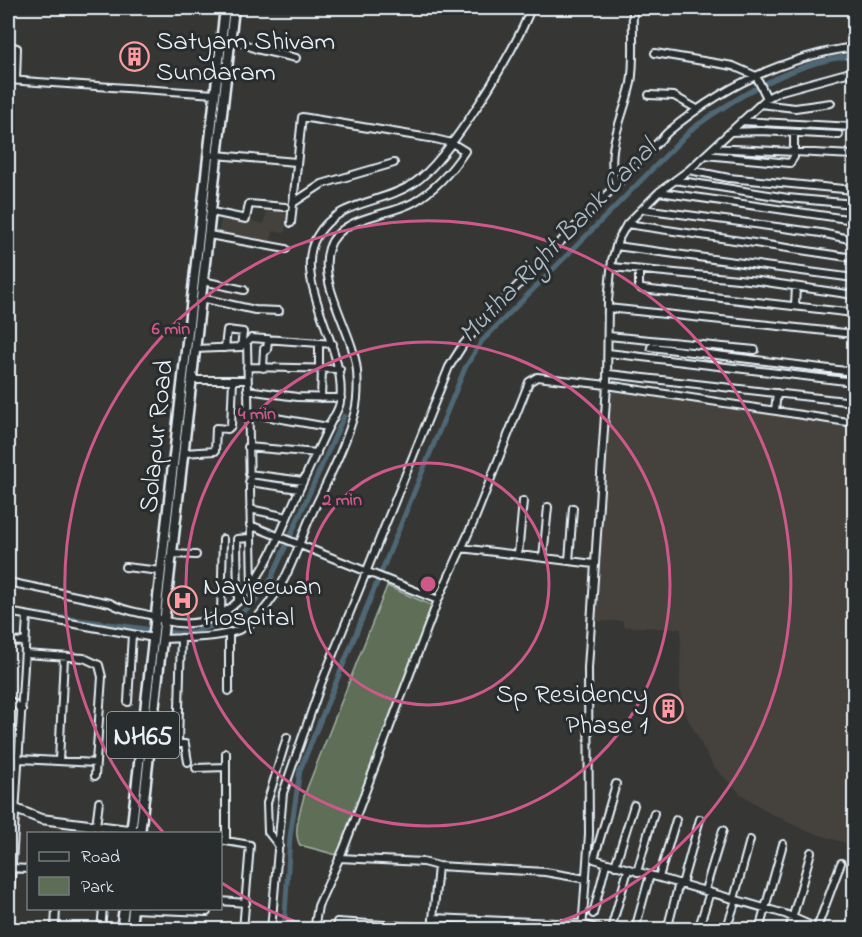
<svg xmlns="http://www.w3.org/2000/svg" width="862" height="937" font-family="'Indie Flower',sans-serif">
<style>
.built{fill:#45433d}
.green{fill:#5e6e56;stroke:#a3b0a7;stroke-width:1.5}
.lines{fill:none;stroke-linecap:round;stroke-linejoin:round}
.canal{stroke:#506775;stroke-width:5}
.minor-casing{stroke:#e8f1f8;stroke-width:10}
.major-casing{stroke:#e8f1f8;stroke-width:12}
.highway-casing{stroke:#e8f1f8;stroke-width:13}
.minor{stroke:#2a2d2e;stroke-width:6}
.major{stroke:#2a2d2e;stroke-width:8}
.highway{stroke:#2a2d2e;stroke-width:8}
.ring{fill:none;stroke:#cd598a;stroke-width:3}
.labels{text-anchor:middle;stroke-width:6;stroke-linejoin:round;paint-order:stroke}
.shield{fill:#2a2d2e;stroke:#afb6bb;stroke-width:1.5}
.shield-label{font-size:26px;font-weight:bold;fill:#e8f1f8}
.poi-label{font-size:27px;fill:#e8f1f8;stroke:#2a2d2e;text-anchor:start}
.street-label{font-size:27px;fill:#e8f1f8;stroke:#2a2d2e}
.water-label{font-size:28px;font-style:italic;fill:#abbac4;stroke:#2a2d2e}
.centre{fill:#cd598a;stroke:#2a2d2e;stroke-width:3}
.ring-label{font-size:18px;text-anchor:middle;font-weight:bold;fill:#cd598a;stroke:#2a2d2e;stroke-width:6;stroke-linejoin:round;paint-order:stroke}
</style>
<rect width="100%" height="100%" fill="#363735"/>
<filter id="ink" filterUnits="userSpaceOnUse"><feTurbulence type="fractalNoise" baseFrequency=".0167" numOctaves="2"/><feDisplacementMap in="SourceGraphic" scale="12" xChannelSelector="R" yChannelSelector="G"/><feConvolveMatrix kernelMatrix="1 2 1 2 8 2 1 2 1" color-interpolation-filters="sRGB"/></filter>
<g filter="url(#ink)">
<!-- built -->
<path class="built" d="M267,209L287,213L285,233L273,231L270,243L218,235L222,215L264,224Z
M610,388L854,427V846L802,829L768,812L740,793L713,766L685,713L680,687L681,629L623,626V621H592Z"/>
<!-- green -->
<path class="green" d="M387,586L433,606L337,855L300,845C292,832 301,809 304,796Z"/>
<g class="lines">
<!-- canal -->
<path class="canal" d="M27,613L176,633H192L235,618L255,602L271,579L344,416
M284,930L290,837L300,770L465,368L482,341L692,129C736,97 798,60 854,56"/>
<defs>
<path id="minor" d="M229,42L242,43L256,49L296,58
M8,45L17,48L16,80
M655,53L733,66L756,76L767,98
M8,80L215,94
M649,95L674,96L697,109
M760,104L795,108L831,103
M741,121L854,127
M730,132L761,131L839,135
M713,148L854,155
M216,155L296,162
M705,155L790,163L794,157V133
M689,170L729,178L854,190
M854,178V179
M675,180L788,198L854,204
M616,184C604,150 624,116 631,83C635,60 632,32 633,8
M659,192L854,220
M293,203L322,184L394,163
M643,209L821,233L854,240
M212,212L246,219L249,204L285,207
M627,224L854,258
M209,235L286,249
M616,246L854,278
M612,267L759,281L854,295
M639,270V287L642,289L854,313
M203,281L244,290
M201,298L255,310L279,311
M795,305L796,287
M608,308L854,334
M608,336L755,350
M319,343V369
M651,347L854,372
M195,349L241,347L243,332L227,330L225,348
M608,353L854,382
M247,367L340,369
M263,368L264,349L267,350L268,339
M609,374L854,402
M192,380H247
M247,390L297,397L341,398
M321,398L322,369
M775,410L777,393
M247,413L328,427
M248,447L317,453
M184,453L215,451L216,428L228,429L231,426L233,380
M249,474L303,481
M249,482L299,489
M250,509L287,517
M250,525L438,600
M461,548L594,564
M172,554L196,555
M518,555L523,501
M543,558L548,507
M569,561L573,508
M125,567L161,571
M8,582L110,603C123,611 138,612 153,616C157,617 161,620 165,621C248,640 274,544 300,488C310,467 319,446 329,426C332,419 339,410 340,402C348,348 290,280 317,236C339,199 381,205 414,183C448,161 517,48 531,8
M252,587L247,342L251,338L333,344
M238,601L237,539L250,538
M8,612L154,638
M221,613L223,539
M162,639C189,637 230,640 251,623C262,614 275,596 282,583C293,564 300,541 309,520C325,485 345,449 355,411C358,398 358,384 357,371C354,333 317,284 329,248C340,215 388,217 414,202C436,189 451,172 465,151L452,143L435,139L302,117L291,223
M8,641L24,642
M25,654L84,658L99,665L102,677L95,776
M229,691V632
M8,699L22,710
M128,702L132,634
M178,743L181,638
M151,744H185L188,762
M8,750L20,759L96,763
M226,753V840
M59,761L64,657
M196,768L226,767
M616,784L594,859L785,914L821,930
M96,826L99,802
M220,840L250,845L243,930
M279,846L268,832L267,803L287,737
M339,858L423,862L438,866L432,930
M438,866L545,872L586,879
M615,866L634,805
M12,868L28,869
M637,872L654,813
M659,877L676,820
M682,884L700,819
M705,890L723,830
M734,899L750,840
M220,901L246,903
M133,909L207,912
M593,914L606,864
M433,918L582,924L602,930
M337,922L432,928
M613,922L628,870
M637,922L650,875
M817,928L841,863
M8,930L27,616
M55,930L56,908
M101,930L103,908
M271,930L283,793L321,684L449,367L463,345L484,320L668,132C722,87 784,57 854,47
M314,930L318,906L344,848L438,600L474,521L529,382L537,377L607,385L608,301L612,260L618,240L627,224L659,192L689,170L767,98L781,91L854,71
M582,930L589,834L588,668L607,385L854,423
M667,930L679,883
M698,930L710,892
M726,930L736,900
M759,930L783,844
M789,930L811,852"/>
<path id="major" d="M8,806L41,819L136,831"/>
<path id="highway" d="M131,834L225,8
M140,834L234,8
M121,930L124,908
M131,930L133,908"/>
</defs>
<!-- minor casing -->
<use href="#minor" class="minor-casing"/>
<!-- major casing -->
<use href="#major" class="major-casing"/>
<!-- highway casing -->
<use href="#highway" class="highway-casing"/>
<!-- minor -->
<use href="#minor" class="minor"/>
<!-- major -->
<use href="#major" class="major"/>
<!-- highway -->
<use href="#highway" class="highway"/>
</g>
</g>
<!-- distance rings -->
<g class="ring">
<circle cx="428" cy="584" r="121"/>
<circle cx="428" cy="584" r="242"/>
<path d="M316 929A363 363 0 0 1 222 883M163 832A363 363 0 1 1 540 929"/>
</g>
<!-- icons -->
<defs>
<symbol id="building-ring" viewBox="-11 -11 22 22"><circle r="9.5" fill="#2a2d2e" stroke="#ff9aa2" stroke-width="1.5"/><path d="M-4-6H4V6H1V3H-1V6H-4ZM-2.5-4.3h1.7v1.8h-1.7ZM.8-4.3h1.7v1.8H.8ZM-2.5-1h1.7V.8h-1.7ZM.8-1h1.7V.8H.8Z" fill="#ff9aa2"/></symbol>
<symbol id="hospital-ring" viewBox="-11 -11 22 22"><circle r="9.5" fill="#2a2d2e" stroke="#ff9aa2" stroke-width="1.5"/><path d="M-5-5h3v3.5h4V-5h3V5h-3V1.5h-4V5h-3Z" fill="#ff9aa2"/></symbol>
</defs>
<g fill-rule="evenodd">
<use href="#building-ring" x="118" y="40" width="33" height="33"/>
<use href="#hospital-ring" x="166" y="584" width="33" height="33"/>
<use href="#building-ring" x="652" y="692" width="33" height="33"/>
</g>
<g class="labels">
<!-- shield labels -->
<rect class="shield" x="107" y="712" width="72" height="46" rx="4.5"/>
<g class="shield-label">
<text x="143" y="744">NH65</text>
</g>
<!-- poi labels -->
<g class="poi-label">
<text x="156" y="49">Satyam Shivam<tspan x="156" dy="31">Sundaram</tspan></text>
<text x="203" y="594">Navjeewan<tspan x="203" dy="31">Hospital</tspan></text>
<text x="648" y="702" text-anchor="end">Sp Residency<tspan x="648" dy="31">Phase 1</tspan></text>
</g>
<!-- street labels -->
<g class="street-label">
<text transform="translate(155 436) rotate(-84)" y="9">Solapur Road</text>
</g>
<!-- water labels -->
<g class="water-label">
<text transform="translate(556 240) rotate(-46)" y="10">Mutha Right Bank Canal</text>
</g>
</g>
<circle cx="428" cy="584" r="9" class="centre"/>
<g class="ring-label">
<text x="171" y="334">6 min</text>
<text x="257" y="419">4 min</text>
<text x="342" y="505">2 min</text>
</g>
<!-- margin -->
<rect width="862" height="937" fill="none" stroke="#2a2d2e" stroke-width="30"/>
<rect x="15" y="15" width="832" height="907" fill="none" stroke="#e8f1f8" stroke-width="2" filter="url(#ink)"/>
<!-- legend -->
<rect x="27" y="832" width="195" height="78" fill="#2a2d2e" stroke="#767b7f" stroke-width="1.5"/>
<rect x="39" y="852" width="30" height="9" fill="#2a2d2e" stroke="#767b7f" stroke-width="1.5"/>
<text x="81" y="862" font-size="18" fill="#e8f1f8">Road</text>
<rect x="39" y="877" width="30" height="18" fill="#5e6e56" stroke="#767b7f" stroke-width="1.5"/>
<text x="81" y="892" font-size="18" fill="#e8f1f8">Park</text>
</svg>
